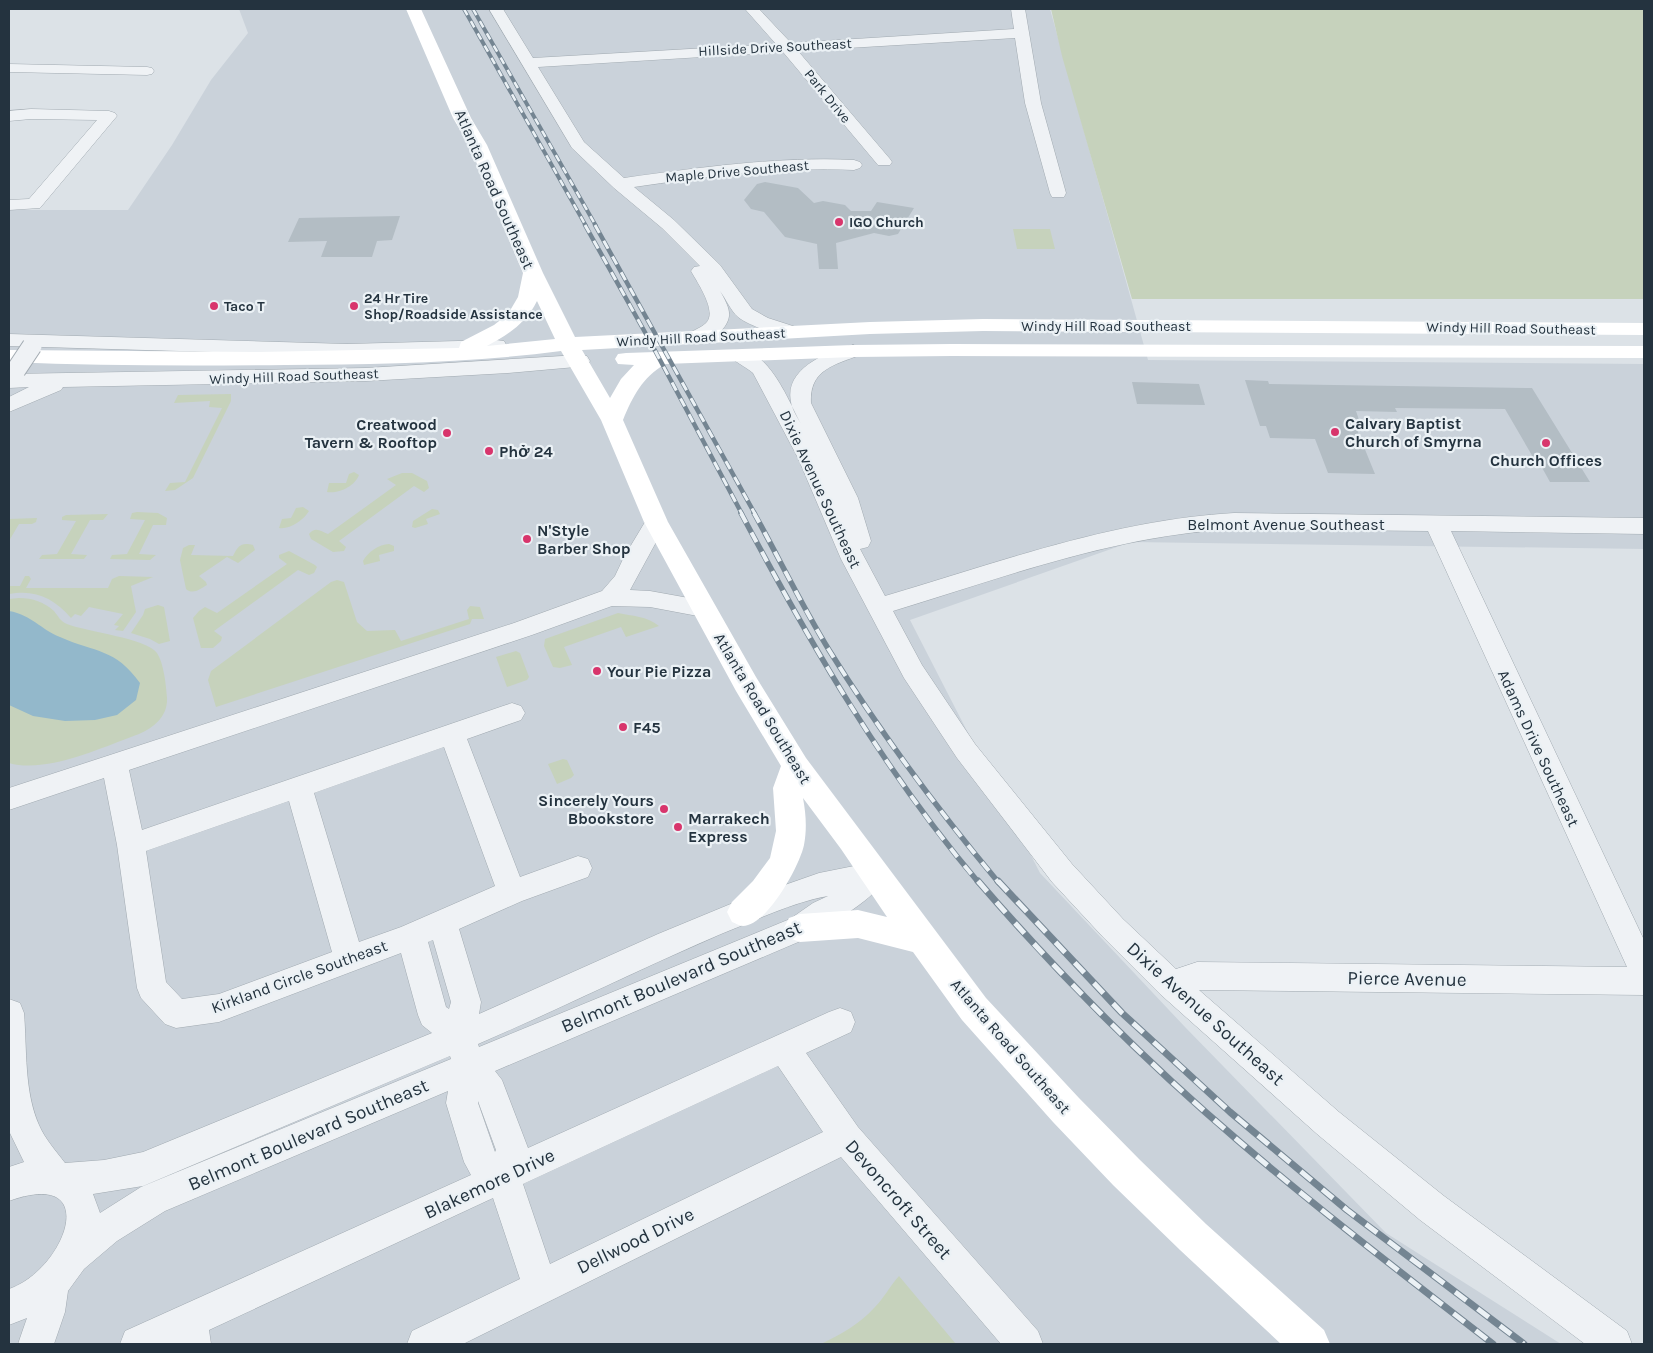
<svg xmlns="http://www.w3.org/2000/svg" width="1653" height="1353" font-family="Karla,sans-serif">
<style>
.built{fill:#cad2da}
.green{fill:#c6d2bc}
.water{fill:#93b8cb}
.building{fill:#b3bdc4}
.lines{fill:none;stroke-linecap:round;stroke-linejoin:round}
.minor-casing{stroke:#a1aab1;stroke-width:1}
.tertiary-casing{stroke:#a1aab1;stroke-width:1}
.minor{fill:#eff2f5;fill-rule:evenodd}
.tertiary{fill:#eff2f5;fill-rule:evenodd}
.secondary{fill:#fff;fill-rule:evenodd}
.rail-far3-casing{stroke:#748592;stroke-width:4}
.rail-far2-casing{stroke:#748592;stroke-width:4.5}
.rail-far1-casing{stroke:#748592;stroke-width:5.5}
.rail-casing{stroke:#748592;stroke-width:7}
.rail-far3{stroke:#ebf1f5;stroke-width:2.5;stroke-dasharray:7;stroke-linecap:butt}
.rail-far2{stroke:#ebf1f5;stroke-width:3;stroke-dasharray:9;stroke-linecap:butt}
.rail-far1{stroke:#ebf1f5;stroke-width:4;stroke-dasharray:11;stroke-linecap:butt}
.rail{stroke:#ebf1f5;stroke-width:5;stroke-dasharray:14;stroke-linecap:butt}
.minor-bridge-casing{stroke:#a1aab1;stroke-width:21;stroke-linecap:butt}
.minor-bridge{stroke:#eff2f5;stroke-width:19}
.poi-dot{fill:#d8356c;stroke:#ebf1f5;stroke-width:2}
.labels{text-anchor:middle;stroke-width:4.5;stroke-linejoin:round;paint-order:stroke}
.far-street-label{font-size:14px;fill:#24333f;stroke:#ebf1f5}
.far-poi-label{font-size:14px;font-weight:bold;fill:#24333f;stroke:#ebf1f5;text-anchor:start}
.street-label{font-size:16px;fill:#24333f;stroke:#ebf1f5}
.poi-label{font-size:16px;font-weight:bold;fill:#24333f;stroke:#ebf1f5;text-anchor:start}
.near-street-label{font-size:19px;fill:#24333f;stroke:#ebf1f5}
</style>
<rect width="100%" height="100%" fill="#dce2e7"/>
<!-- built -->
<path class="built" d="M239,9H1050L1148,360L1644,364V549L1131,542L910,620L1040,873L1185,1027L1386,1233L1561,1344H9V210H128L172,145L211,80L248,33Z"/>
<!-- green -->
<path class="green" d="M1051,9H1644V299H1132L1062,56Z
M1013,229H1050L1055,249H1017Z
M231,394V401L193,478L175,490L165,491L170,483L185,482L222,408L209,407L210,401L174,403L178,395Z
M354,472L359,475C355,486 339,494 327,492L329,483H346L349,474Z
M402,473H412L427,481L429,488L424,492L414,486L339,541L346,547L344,551L333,552L311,539L309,534C315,526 321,531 328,534L396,485L387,479Z
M303,507L309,511C304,520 289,530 279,528L282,519L291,518L296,508Z
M432,509L438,510L440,514L426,519L428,524L415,528L412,527L413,521Z
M137,512L158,513L167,518L166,525H153L139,554L156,555L150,560L110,559L112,555L127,554L145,520L130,519L132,513Z
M108,514L103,520H90L71,554L87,555L84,559H39L42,555L57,554L76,521L62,520V517L66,515Z
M37,518L36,522L32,524H19L9,541V519Z
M389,544L394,546V551L379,555L380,561L364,565L363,561C367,553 379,544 389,544Z
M189,545H195L191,555L233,556C238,546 241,542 253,545L255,550L238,563L227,557L199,576L206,582L207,585C200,589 193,595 186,589L180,560L183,548Z
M289,551L315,565L317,567L314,573L309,575L298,570L214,631L222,637L221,641L213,648H201L193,618L199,611L205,607L217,613L287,564L279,558V555Z
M25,576H29L31,579L26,588H108L112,579L119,576L153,577L131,586L136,612L123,631L115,630L119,626L114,625L123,614L89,607L81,616L75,614L71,618C54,598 35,589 9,594V586H20Z
M337,580L344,582L357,622L367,631L395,630L401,641L469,619L467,610L470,606L480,607L484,619H472L470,624L216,707L208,680L211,671L331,582Z
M19,598C33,598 44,602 54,611C58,616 61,622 67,624C87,632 146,638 157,653C164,664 166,685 167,698C168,716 154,728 139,734C103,747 46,774 9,763V599Z
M158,605L164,607L170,641L159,644L150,639L131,633L143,615L145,609Z
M618,613C632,616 647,616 659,626L626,637L621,627L564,647L572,665L560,668L553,667L544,646L545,639Z
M516,651L520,653L529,677L527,680L507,687L496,657Z
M563,759L567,760L574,775L571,778L557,784L548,764Z
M899,1276L956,1344H821C841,1334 860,1324 875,1307C884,1298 890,1286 899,1276Z"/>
<!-- water -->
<path class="water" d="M9,611C32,615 40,629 60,637C96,653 115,648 140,683L136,700L117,715L95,720L65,721L33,716L9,705Z"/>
<!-- building -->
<path class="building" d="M765,182L798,188L814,203L823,201L845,205L851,211H871L877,202L914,208L898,234L889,236L874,233L836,243L838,269H819L817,244L785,237L764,212L751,209L744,200L757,184Z
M400,216L392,240L377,241L372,257H321L327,241L288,242L299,218Z
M1245,380L1268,381L1269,384L1532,388L1590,482H1550L1540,464H1537L1505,409L1395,408L1397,412L1356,411L1361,426L1355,425L1375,474L1328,473L1315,439L1270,438L1266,426H1260Z
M1132,382L1199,384L1205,405L1137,404Z"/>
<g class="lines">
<defs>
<path id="minor" d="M489,9H503L533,58L776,44L745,9H759L791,43L1014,29L1011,9H1025L1041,103L1066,193L1064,197H1052L1050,193L1025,103L1015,38L798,51L890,159L892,162L890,165H878L783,52L538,67L584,142L624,178C696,168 781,156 854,160L860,162L862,165L860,168L854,170C785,166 703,177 634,187L674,220L720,265L752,309L768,318L799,328L802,332L799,336C786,339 749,326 738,317C731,311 726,299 720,291C724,298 730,308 729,316C727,333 703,345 689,341L686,337C691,330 700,329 706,323C718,312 697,282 691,271L694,267L700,266L662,228L614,188L572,148Z
M9,64L147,67L152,68L154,71L152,74L147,75L9,72Z
M31,109L109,111L115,113L117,116L40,208L9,210V200L29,199L97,120L31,119L9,121V111Z
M853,345L860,347L863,351L860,355C834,365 809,370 811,403L858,498L871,541L868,547L860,549L885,596C1000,562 1113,520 1234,513L1644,518V534L1451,531L1644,940V995L1199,990L1339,1112L1444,1196L1627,1331L1632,1344H1585L1420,1220L1317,1134L1160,994L1103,937L1052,882L957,758L904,678L841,559L798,458L753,373C746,367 733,361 729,355L732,351C766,342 788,400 801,424C797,417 792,409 791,402C784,368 827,352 853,345ZM1234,529L1428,531L1627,967L1197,962L1176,969L1123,919L1072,864L975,744L922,665L893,611C1005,577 1116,535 1234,529Z
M656,514L664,517L667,522L630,590L650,591L711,602L715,608L711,614L703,617L650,607L612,606L532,635L129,770L142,830L503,706L512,703L521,706L525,713L521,720L467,739L520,877L578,856L588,859L592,868L588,877L522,901L459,929L481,1002L479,1014L658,934L733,903L819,873L874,862L884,865L888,874C875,901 834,920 810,937L495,1071L502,1080L528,1148L829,1012L840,1008L851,1012L855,1022L851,1032L806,1053L858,1127L1038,1331L1043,1344H1001L841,1157L463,1344H407L412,1331L520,1279L493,1198L209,1330L211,1344H120L125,1331L471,1175L464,1162L446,1103L448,1091L165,1211L117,1241L84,1269L68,1291L65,1312L54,1344H18L27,1318L9,1325V1289C66,1269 103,1167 9,1201V1167L24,1162L9,1131V999L20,1003L24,1013C27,1049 24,1091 39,1125C45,1139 56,1151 65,1163L104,1160L143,1152L432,1033L422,1025L418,1015L401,953L219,1022L176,1028L165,1024L141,998L137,988L117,845L104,778L9,810V788L514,623L602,591L615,576L624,557L648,517ZM444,747L495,886L401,927L359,942L314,793ZM289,801L332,952L219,994L182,999L166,982L146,851ZM828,896L813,903L790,919L479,1047L478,1044C560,1009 639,969 721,934C754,921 793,902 828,896ZM433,940L451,1002L449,1009L446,1007L428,942ZM450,1056L451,1059L141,1187L100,1213L93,1194L143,1186ZM778,1066L823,1132L550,1264L523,1184ZM478,1101L496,1150L495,1152L478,1103Z"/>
<path id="tertiary" d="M9,334L347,344L496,340L504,341L507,346L504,351L496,352L347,356L9,346Z
M579,355L587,356L590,361L587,366L508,373L366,381L63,387L61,390L9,412V397L29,387L9,388V374L366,368Z"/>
</defs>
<!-- minor casing -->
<use href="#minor" class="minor-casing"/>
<!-- tertiary casing -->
<use href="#tertiary" class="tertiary-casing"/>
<!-- minor -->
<use href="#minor" class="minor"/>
<!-- tertiary -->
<use href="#tertiary" class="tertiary"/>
<!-- secondary -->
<path class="secondary" d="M406,9H421L471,118L487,145L543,273L575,337L870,322L983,319L1644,323V335L983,331L870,334L582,350L610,398L621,379L634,365L618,364L615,359L618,354L626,353L853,345L952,344L1644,346V358L952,356L853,357L665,364C642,378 633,396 623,420L668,522L756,677L806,758L986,998L1079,1098L1139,1159L1206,1224L1324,1330L1330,1344H1281L1180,1250L1113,1185L1053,1122L962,1020L913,952L858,938L800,942L789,938L784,928L789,918L800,914L858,910L887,917L841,849L803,798C806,814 807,829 804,845C800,865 767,926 743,926C740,926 735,923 732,922L727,912L732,902L753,881L770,858L776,831L773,788L781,766L736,691L644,522L601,420L561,351C470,363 378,364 285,365C193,366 101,366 9,362V350L259,352L459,348L461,342L494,325L508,314L518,297L523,273L469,145L453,118ZM537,301L555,339L487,346C508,335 526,323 537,301Z"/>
<defs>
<path id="rail-far3" d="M464,9L586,226
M473,9L596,226"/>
<path id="rail-far2" d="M585,225L651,343L742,514
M595,225L755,514"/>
<path id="rail-far1" d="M741,513C810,643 883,770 979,883
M754,513C779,558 802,606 829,650C880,732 937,809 999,883"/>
<path id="rail" d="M978,881C1059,975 1147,1063 1241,1143C1323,1213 1408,1278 1493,1344
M998,881L1122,1013L1230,1112L1347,1210L1524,1344"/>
</defs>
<!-- rail-far3 casing -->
<use href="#rail-far3" class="rail-far3-casing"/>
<!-- rail-far2 casing -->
<use href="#rail-far2" class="rail-far2-casing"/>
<!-- rail-far1 casing -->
<use href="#rail-far1" class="rail-far1-casing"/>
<!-- rail casing -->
<use href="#rail" class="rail-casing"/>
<!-- rail-far3 -->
<use href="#rail-far3" class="rail-far3"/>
<!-- rail-far2 -->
<use href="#rail-far2" class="rail-far2"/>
<!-- rail-far1 -->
<use href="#rail-far1" class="rail-far1"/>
<!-- rail -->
<use href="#rail" class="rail"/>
<defs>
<path id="minor-bridge" d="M16,370L32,346"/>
</defs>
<!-- minor-bridge casing -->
<use href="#minor-bridge" class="minor-bridge-casing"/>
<!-- minor-bridge -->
<use href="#minor-bridge" class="minor-bridge"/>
</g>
<!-- markers -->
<g class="poi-dot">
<circle cx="839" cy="222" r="5"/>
<circle cx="214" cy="306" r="5"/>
<circle cx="354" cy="306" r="5"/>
<circle cx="1335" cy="432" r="5"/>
<circle cx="447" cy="433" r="5"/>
<circle cx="1546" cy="443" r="5"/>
<circle cx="489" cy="451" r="5"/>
<circle cx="527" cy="539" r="5"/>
<circle cx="597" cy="671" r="5"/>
<circle cx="623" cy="727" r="5"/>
<circle cx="664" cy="809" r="5"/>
<circle cx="678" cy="827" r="5"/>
</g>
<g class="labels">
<!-- far-street labels -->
<g class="far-street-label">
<text transform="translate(775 47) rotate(-3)" y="5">Hillside Drive Southeast</text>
<text transform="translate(828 96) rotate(51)" y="5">Park Drive</text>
<text transform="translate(737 171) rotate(-5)" y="5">Maple Drive Southeast</text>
<text x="1106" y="331">Windy Hill Road Southeast</text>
<text transform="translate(1511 328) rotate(1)" y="5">Windy Hill Road Southeast</text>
<text transform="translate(701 337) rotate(-3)" y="5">Windy Hill Road Southeast</text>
<text transform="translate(294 376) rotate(-2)" y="5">Windy Hill Road Southeast</text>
</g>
<!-- far-poi labels -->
<g class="far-poi-label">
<text x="849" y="227">IGO Church</text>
<text x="364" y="303">24 Hr Tire<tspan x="364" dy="16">Shop/Roadside Assistance</tspan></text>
<text x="224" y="311">Taco T</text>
</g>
<!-- street labels -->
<g class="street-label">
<text transform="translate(495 189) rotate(66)" y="6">Atlanta Road Southeast</text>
<text transform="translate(821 489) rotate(65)" y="6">Dixie Avenue Southeast</text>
<text x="1286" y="530">Belmont Avenue Southeast</text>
<text transform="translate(763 708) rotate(59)" y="6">Atlanta Road Southeast</text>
<text transform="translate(1539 748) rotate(65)" y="6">Adams Drive Southeast</text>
<text transform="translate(299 976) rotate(-20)" y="6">Kirkland Circle Southeast</text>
<text transform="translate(1011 1046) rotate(49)" y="6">Atlanta Road Southeast</text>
</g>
<!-- poi labels -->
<g class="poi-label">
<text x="1345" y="429">Calvary Baptist<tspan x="1345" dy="18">Church of Smyrna</tspan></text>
<text x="437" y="430" text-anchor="end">Creatwood<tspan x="437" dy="18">Tavern &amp; Rooftop</tspan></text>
<text x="499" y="457">Phở 24</text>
<text x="1546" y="466" text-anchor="middle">Church Offices</text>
<text x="537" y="536">N'Style<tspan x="537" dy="18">Barber Shop</tspan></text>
<text x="607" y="677">Your Pie Pizza</text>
<text x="633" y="733">F45</text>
<text x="654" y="806" text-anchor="end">Sincerely Yours<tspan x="654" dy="18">Bbookstore</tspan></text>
<text x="688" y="824">Marrakech<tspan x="688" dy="18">Express</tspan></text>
</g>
<!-- near-street labels -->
<g class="near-street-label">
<text transform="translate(681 976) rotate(-23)" y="7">Belmont Boulevard Southeast</text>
<text transform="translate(1407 978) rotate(1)" y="7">Pierce Avenue</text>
<text transform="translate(1206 1013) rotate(42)" y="7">Dixie Avenue Southeast</text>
<text transform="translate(308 1134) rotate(-23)" y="7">Belmont Boulevard Southeast</text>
<text transform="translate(489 1183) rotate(-25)" y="7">Blakemore Drive</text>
<text transform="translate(899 1199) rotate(49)" y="7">Devoncroft Street</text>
<text transform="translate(635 1240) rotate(-26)" y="7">Dellwood Drive</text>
</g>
</g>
<!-- border -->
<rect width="1653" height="1353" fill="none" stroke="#24333f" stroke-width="20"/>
</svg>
